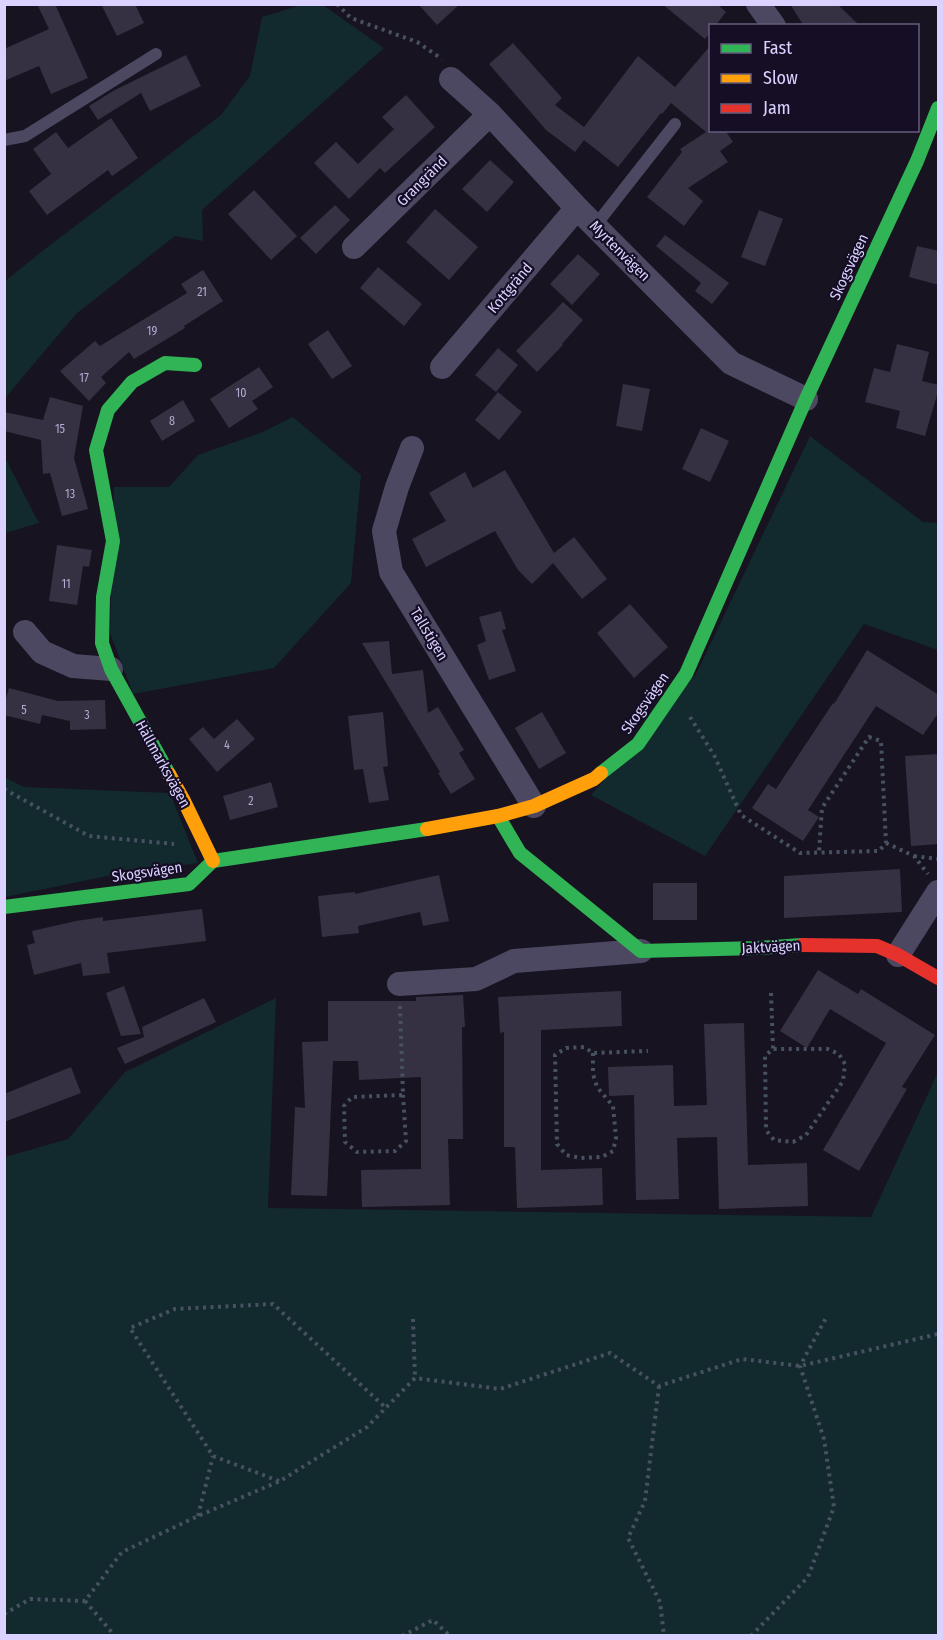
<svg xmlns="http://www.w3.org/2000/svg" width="943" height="1640" font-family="'Fira Sans Condensed',sans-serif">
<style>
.green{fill:#12292d}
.building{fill:#363142}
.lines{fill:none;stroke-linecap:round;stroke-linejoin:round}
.path{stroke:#475161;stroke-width:4;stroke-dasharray:3 4.5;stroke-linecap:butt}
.lane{stroke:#4c4861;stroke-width:12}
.street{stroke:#4c4861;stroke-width:24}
.fast{stroke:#30b455;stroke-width:14}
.slow{stroke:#ff9f0a;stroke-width:14}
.jam{stroke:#e5322d;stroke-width:14}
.labels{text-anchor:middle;stroke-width:4.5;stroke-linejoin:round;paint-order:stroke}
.number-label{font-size:12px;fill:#b2aad0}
.street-label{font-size:15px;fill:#dcd2ff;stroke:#150e25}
</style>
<rect width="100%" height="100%" fill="#171320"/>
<!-- green -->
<path class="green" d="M301,5H323L384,48L202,210L203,241L175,236L76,314L6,397L5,403V281L45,249L221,115L250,76L262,17Z
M293,417L361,475L351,583L274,668L133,694L110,633L114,487H169L198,455L263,432Z
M810,436L923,522L938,523V650L864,624L705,856L591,795L696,674Z
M4,456L39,523L5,533H4Z
M4,777L24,787L170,793L198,863L108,876L5,897Z
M276,998L268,1208L871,1217L938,1072V1635H5V1157L68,1139L125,1072Z"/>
<!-- building -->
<path class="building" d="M37,4H55L88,78L51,94L39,66L4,81V49L49,29Z
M101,4H135L144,23L117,36Z
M418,4H460L437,25Z
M662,4H717L726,12L715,26H711V32L705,39Z
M790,4H837L860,26H804Z
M513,43L562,98L555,105L584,127L638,56L675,87L711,45V130H725L733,142L720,151L728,162L688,188L703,201L684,226L647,197L682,152L680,149L706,132L671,103L662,114L661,113L618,167L584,140L575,152L546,130L489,64Z
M186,55L201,86L150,111L141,93L98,120L89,106L113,91Z
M406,95L435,127L385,173L380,168L349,199L314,163L336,142L358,164L394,129L382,117Z
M111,118L138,158L112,176L108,170L47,215L29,191L51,174L33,149L56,132L68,148Z
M490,160L514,182L487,212L462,189Z
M254,190L297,236L271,260L228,214Z
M335,205L350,220L316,254L300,238Z
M435,209L478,247L449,280L406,242Z
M759,210L783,219L765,266L741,257Z
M665,235L729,283L712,304L695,291L701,283L656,246Z
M917,246L939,251V285L909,277Z
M578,254L600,274L572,305L550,284Z
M378,267L422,304L404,326L360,288Z
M203,270L223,301L184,326L185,328L134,359L129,352L101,377L106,383L89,401L60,371L95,341L100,346L187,293L181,284Z
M563,302L583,320L562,344L563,345L537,372L516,351Z
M328,330L352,366L332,379L308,344Z
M897,344L929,352L922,381L939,385V388L925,436L896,428L900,411L865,402L874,368L890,372Z
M498,348L518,365L496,392L475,375Z
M259,367L273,387L252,401L258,409L229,428L210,399Z
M623,384L650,389L642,431L616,426Z
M498,392L522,412L499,440L475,420Z
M50,397L83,406L74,458L88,509L62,516L50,473L43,474L41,440L4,431V412L43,420Z
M183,400L195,421L162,441L150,421Z
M701,428L729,441L710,482L682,469Z
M505,470L554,553L574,537L607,579L582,599L553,563L532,584L518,570L495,531L426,567L412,539L446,521L429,493L465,472L473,488Z
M57,545L92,550L89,567L83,566L77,605L49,601Z
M630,604L668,647L634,678L597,633Z
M501,611L506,629L502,630L516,671L489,680L477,645L486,641L479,617Z
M389,641L392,674L423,670L428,713L438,707L464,750L459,753L475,779L451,794L438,773L440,772L362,643Z
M867,650L939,695V712L923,735L876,706L808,810L819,817L803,841L752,808L768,784L776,789L833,703L834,704Z
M9,688L58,701L105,700L106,729L70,730V721L42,715L40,724L4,715V705Z
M383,712L388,766L383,767L389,800L369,803L363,769L354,770L348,716Z
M542,712L566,753L539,769L515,728Z
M237,719L255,739L217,772L189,739L203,727L214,739Z
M939,754V844L911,846L905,756Z
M271,782L278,807L230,820L223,796Z
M900,869L902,912L784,918V876Z
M439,875L449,921L423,926L420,912L358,926L359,933L322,937L318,896L355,892V894Z
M653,883H697V920H653Z
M202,909L206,941L107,953L110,973L83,976L81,963L34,975L27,945L35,943L32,931L76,921L103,917V921Z
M818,970L858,994L861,989L935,1035L902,1087L907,1089L859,1171L823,1150L886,1043L830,1009L807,1048L780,1031Z
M124,986L141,1034L121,1036L106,993Z
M621,991L622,1026L541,1030V1170L602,1168L603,1205L517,1208L515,1147H504V1032L500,1033L498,997Z
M463,995L465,1027H462L463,1139H448L450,1205L362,1207L361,1170L421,1169V1077L359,1080L358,1061H333L327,1196L291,1195L295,1107L305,1108L302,1042L328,1041V1001H416V997Z
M204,998L216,1022L125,1064L117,1048L144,1037L142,1027Z
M744,1023L748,1165L807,1163L808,1206L719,1209L717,1137L677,1138L679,1199L636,1200L634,1095L609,1096L608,1067L673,1065L674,1106L707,1105L704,1024Z
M71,1067L81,1093L4,1122V1094Z"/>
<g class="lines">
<!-- path -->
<path class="path" d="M337,4L351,18L417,42L442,59
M690,717L714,755L741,815L800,853L879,851L886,843L881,741L869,737L822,808L819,852
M4,789L89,836L174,844
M886,843L914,856L928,874
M914,856L938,859
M771,993L773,1049L765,1056L766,1130L774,1140L793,1142L806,1135L843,1081L845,1064L839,1054L828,1049H773
M400,1006L403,1095L352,1097L344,1106L345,1142L357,1152L395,1151L406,1141L403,1095
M593,1053V1074L597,1087L613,1106L616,1138L613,1151L602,1157L581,1158L566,1155L557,1144L555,1055L566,1048L584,1047L593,1053L648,1051
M413,1319L415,1378
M659,1386L645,1501L628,1538L660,1602L664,1636
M279,1481L213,1456L130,1328L175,1309L273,1304L386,1408
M198,1516L213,1456
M85,1601L115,1636
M4,1614L30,1599L85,1601L122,1552L198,1516L280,1481L367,1427L415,1378L500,1389L610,1353L659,1386L742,1359L800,1366L938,1334
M402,1636L433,1620L450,1636
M751,1636L808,1577L834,1507L824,1439L800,1366L827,1316"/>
<!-- lane -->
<path class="lane" d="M4,140L25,136L156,54
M595,226L675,124"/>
<!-- street -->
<path class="street" d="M758,4L774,26
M451,79L490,114L577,208L731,363L806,399
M354,247L490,114
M442,367L577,208
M412,448L397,487L384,531L391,572L534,806
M25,632L42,652L73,666L111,669
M898,955L938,892
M399,984L476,979L514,961L641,951"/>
<!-- fast -->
<path class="fast" d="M601,773L638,744L686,674L806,399L917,161L938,108
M169,774L111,669L102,643L103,597L113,541L96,450L108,410L132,382L165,363L195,365
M498,816L520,853L641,951L758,948L802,945
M4,907L189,884L213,861L427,829"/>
<!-- slow -->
<path class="slow" d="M169,774L184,801L213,861
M427,829L498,816L534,806L594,779L601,773"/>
<!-- jam -->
<path class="jam" d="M802,945L877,946L898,955L938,978"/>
</g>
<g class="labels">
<!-- number labels -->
<g class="number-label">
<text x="202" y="296">21</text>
<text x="152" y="335">19</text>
<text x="84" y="382">17</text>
<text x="241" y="397">10</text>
<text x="172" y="425">8</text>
<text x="60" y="433">15</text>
<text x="70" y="498">13</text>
<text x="66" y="588">11</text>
<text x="24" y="714">5</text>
<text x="87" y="719">3</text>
<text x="227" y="749">4</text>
<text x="251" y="805">2</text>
</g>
<!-- street labels -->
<g class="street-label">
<text transform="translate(422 181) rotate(-45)" y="5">Grangränd</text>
<text transform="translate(620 251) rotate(45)" y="5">Myrtenvägen</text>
<text transform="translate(849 267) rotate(-65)" y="5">Skogsvägen</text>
<text transform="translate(510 288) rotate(-50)" y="5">Kottgränd</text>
<text transform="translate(429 634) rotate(59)" y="5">Tallstigen</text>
<text transform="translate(645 703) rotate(-55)" y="5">Skogsvägen</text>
<text transform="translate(163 764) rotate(61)" y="5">Hällmarksvägen</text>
<text transform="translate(147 872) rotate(-8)" y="5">Skogsvägen</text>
<text transform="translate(771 947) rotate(-3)" y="5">Jaktvägen</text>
</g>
</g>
<!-- border -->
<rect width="943" height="1640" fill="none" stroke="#dcd2ff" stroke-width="12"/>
<!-- legend -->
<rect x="709" y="24" width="210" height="108" fill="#150e25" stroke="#655c7c" stroke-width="1.5"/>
<rect x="721" y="44" width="30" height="9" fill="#30b455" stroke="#655c7c" stroke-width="1.5"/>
<text x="763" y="54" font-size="18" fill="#dcd2ff">Fast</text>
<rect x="721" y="74" width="30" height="9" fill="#ff9f0a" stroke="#655c7c" stroke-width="1.5"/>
<text x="763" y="84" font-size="18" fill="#dcd2ff">Slow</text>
<rect x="721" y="104" width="30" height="9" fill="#e5322d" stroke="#655c7c" stroke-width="1.5"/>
<text x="763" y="114" font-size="18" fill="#dcd2ff">Jam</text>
</svg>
